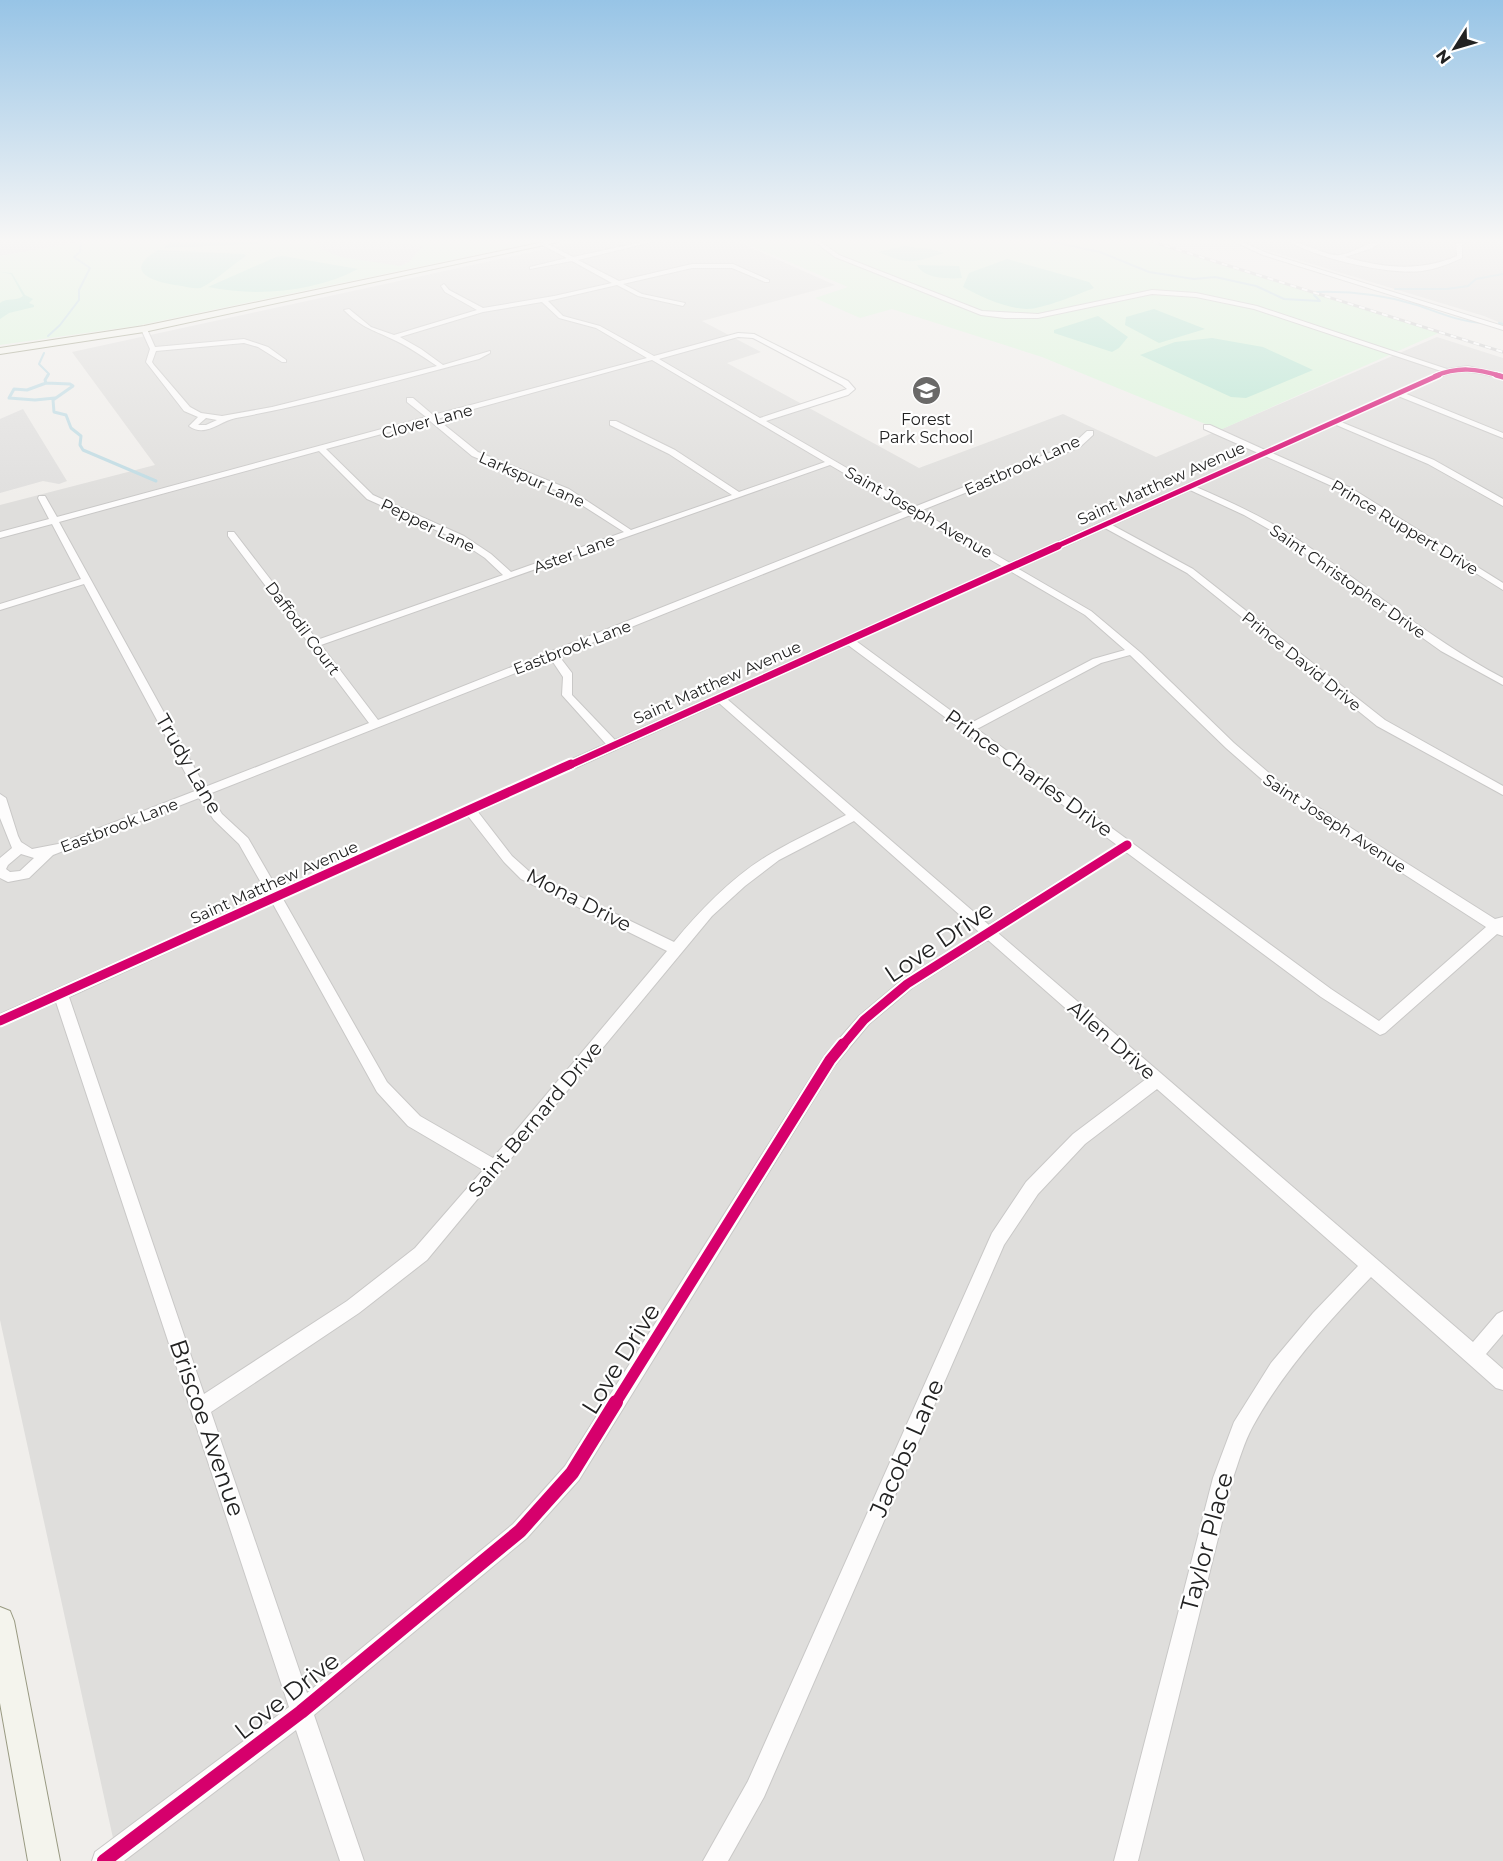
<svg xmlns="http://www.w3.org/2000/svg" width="1503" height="1861" font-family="Montserrat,sans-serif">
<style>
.residential{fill:#dfdedc}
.park{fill:#daf5da}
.pitch{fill:#b7e6d2}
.parking{fill:#e0dfde}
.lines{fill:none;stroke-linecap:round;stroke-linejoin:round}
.stream-far1{stroke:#bfdbe3;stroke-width:2}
.stream{stroke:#bfdbe3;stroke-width:3}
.street-casing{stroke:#c9c8c7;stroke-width:2}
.secondary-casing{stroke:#999a82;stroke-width:2}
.street{fill:#fdfcfc;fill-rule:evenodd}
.secondary{fill:#f4f4ed;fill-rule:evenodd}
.rail-casing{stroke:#ccc;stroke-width:3}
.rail{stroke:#fff;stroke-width:2;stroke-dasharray:6;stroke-linecap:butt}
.cycleway-far5-casing{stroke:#fff;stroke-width:6}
.cycleway-far4-casing{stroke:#fff;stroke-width:8}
.cycleway-far3-casing{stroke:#fff;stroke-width:10}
.cycleway-far2-casing{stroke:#fff;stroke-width:13}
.cycleway-far1-casing{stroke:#fff;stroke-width:15}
.cycleway-casing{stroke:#fff;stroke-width:18}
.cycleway-far5{stroke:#d6006c;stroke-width:4.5}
.cycleway-far4{stroke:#d6006c;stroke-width:5}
.cycleway-far3{stroke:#d6006c;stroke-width:7}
.cycleway-far2{stroke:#d6006c;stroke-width:9}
.cycleway-far1{stroke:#d6006c;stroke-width:11}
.cycleway{stroke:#d6006c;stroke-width:14}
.labels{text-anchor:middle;stroke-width:4.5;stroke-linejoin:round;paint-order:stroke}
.far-poi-label{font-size:16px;fill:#222;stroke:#fff}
.far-street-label{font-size:16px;fill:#222;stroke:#fff}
.street-label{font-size:20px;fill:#222;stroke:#fff}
.near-street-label{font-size:24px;fill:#222;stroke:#fff}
</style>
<rect width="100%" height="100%" fill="#f0eeeb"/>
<!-- residential -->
<path class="residential" d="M0,242H81L0,256Z
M578,242H738L835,285L702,321L761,352L727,363L919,468L1063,414L1156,457L1437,337L1503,358V1861H118L0,1320V505L155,465L72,352Z
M1239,242H1503V324L1484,316Z"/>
<!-- park -->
<path class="park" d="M81,242H537L136,326L0,345V256Z
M742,242H1154L1441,332L1220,430L1042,357L892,309L860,318L815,298L848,287Z"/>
<!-- pitch -->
<path class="pitch" d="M170,242H264L258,244L164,248Z
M904,246L931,249L944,253C912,263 910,265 878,252Z
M158,250L244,254L246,256C236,262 210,285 200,288C195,289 187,287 182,286C157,283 119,273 158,250Z
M283,256L358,269C315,292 256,297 208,287L276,257Z
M1007,259L1089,282L1094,288C1079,294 1040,310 1026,309C1005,308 981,297 963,287L969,273Z
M917,265L959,266L962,278C948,279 924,279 917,265Z
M0,272L12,273L25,295L33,299L29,303L34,305V307L9,313L0,319V303C7,297 16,302 23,296L11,274Z
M1154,309L1205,329L1159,343L1125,325L1126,317Z
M1098,316L1128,337L1119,348L1112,352L1054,333V330Z
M1212,338L1263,347L1313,370L1246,398L1231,397L1140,355L1175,342Z"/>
<!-- parking -->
<path class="parking" d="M315,242H393L423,246L409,262L400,266L341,257L318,248L322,246Z
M23,409L67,481L59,484L43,481L0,493V419Z"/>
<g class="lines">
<!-- stream-far1 -->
<path class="stream-far1" d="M1053,242L1100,252L1149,272L1194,279L1215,277L1256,286L1284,299L1320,301L1314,295
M1395,289H1447L1468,286L1476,279L1503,274
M1317,292C1351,291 1384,295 1417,305C1440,313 1460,322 1484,323
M1499,323L1503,324
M48,336L60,325L79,300V290L90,268L74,257L80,252L81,242
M44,353L39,364L49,374L47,376"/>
<!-- stream -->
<path class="stream" d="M46,383L45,380L48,375
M55,398L35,400L9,398L14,389L27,390L46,383L70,384L73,386L53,400L54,412L66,415L71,428L81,436L80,445L83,450L156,481"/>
<defs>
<path id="street" d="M544,242L573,257L642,242H652L578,260L619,281L692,264H733L769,280V282H765L732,268H692L623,284L642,294L685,303L683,306L638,296L617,285L548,301L563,316L600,326L654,356L738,333L754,334L848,381L855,389L848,395L766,421L914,507L1074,443L1087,431H1093V435L1080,447L920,511L1010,563L1258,453L1204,429V425H1210L1265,450L1441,371L1254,309L1196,297L1152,294L1038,318H1005L981,315L835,257L815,242H821L839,255L982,311L1038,314L1152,290L1196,293L1257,306L1447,369L1468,366L1503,375V379C1453,365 1450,372 1404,393L1503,433V438L1398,396L1341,422L1434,460L1503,499V506L1428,464L1334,424L1272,453L1351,488L1503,583V590L1345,492L1265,456L1196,487C1226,500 1255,513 1283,530C1358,577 1424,636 1503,678V685L1441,651L1277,534L1244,515L1190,490L1112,525L1193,569L1385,720L1503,786V795L1377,726L1187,573L1105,528L1017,568L1091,611L1141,653L1234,743L1283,785L1495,919L1503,917V936L1497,934L1385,1033L1380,1035L1321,997L1126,852L998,933L1473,1342L1497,1314L1503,1311V1334L1486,1354L1503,1369V1390L1496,1388L1371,1277C1327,1323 1284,1370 1253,1426C1244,1442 1239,1461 1233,1478L1138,1861H1114L1213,1478L1234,1422L1271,1363L1313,1313L1358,1266L1157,1089L1085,1144L1038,1194L1004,1245L764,1797L728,1861H703L748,1781L992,1233L1026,1182L1073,1134L1146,1079L988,940L912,988L869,1024L835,1065L579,1480L527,1538L314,1715L364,1861H340L296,1730L124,1861H92L95,1852L289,1707L56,1002L0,1027V1014L268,895L239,844L214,820L199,798L53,855L29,878L8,882L0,878V858L12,848L0,818V794L6,798L18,836L21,842L32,849L58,844L195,791L84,584L0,610V604L81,579L52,524L0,538V532L49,519L38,498L39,496H45L57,517L426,417L407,402V398H413L433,415L647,358L596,328L559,318L542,302L483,312L400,337L421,349L443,365L490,351V353L479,359C399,380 318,403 236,418C220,421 205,438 189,426L198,417L184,411L146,362L150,349L141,329L144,327L147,329L155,347L244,339L268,347L286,360V362H282L258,347L244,343L156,351L152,362L154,365L190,407L201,413L222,416L272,407L437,366C422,356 408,346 392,339C371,329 361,327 344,310L349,309L371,327L394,335L477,310L445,292L441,286L444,284L449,290L483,308L554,296L612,283L572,261L530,269V267L567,258L542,245ZM738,337L753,338L842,385L847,389L760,418L659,359ZM652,360L825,462L739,492L675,450L616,421H610V425L669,454L732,495L631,530L569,489L478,452L437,419ZM206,418L217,420L206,425H198ZM430,421L472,456L563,493L624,532L511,572L491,554L464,536L373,495L326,449ZM319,451L367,499L458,540L485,558L503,575L317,640L234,532H228V536L369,723L205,787L59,522ZM830,465L907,510L378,720L321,645ZM913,514L1003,567L615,740L572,695V673L559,656ZM1010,571L1085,615L1125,650L1093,659L969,724L856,641ZM848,645L1117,845L989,925L727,699ZM1130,655L1226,748L1275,791L1486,927L1379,1021L1331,989L977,729L1101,663ZM551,659L563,677L562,695L606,744L278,890L248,838L222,814L209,794ZM719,703L846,815C822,827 796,839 772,853C734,875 702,908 674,942L531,873L512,856L478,812ZM468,816L504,862L521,879L667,951L493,1158L420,1116L387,1082L283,899ZM854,821L979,932L902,980L859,1016L825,1055L565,1466L513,1524L307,1693L211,1412L359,1313L427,1260L712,916L745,886L779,860ZM21,854L34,858L20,871L10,872L6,869L8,865ZM273,904L377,1092L408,1126L483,1170L415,1248L347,1301L204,1394L69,997Z
M1235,242H1242L1267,253L1503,326V330L1263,255Z
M1290,242C1306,242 1326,257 1340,255C1354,253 1367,242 1380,242L1373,248L1345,257C1383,268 1420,272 1457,256L1456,244L1466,242L1462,245V258C1449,264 1436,269 1422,271C1388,275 1320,259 1290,242Z"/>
<path id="secondary" d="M544,242H558L144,332L0,354V348L144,326Z
M0,1607L10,1611L14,1621L60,1861H28L0,1703Z"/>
</defs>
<!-- street casing -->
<use href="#street" class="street-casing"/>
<!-- secondary casing -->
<use href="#secondary" class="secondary-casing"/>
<!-- street -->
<use href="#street" class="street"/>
<!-- secondary -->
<use href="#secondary" class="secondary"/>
<defs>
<path id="rail" d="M1153,242L1503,352"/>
</defs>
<!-- rail casing -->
<use href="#rail" class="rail-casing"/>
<!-- rail -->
<use href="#rail" class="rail"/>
<defs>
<path id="cycleway-far5" d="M1435,376C1459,366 1477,369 1501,376"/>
<path id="cycleway-far4" d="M1496,375L1503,377
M1055,547L1439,375"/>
<path id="cycleway-far3" d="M568,766L1058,546"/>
<path id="cycleway-far2" d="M0,1021L571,764
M842,1046L864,1020L907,984L1127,845"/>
<path id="cycleway-far1" d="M615,1404L830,1060L843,1044"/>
<path id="cycleway" d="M104,1861L301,1712L520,1531L572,1473L616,1402"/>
</defs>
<!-- cycleway-far5 casing -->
<use href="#cycleway-far5" class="cycleway-far5-casing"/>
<!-- cycleway-far4 casing -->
<use href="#cycleway-far4" class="cycleway-far4-casing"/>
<!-- cycleway-far3 casing -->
<use href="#cycleway-far3" class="cycleway-far3-casing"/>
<!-- cycleway-far2 casing -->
<use href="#cycleway-far2" class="cycleway-far2-casing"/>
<!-- cycleway-far1 casing -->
<use href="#cycleway-far1" class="cycleway-far1-casing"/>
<!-- cycleway casing -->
<use href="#cycleway" class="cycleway-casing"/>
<!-- cycleway-far5 -->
<use href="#cycleway-far5" class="cycleway-far5"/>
<!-- cycleway-far4 -->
<use href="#cycleway-far4" class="cycleway-far4"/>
<!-- cycleway-far3 -->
<use href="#cycleway-far3" class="cycleway-far3"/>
<!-- cycleway-far2 -->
<use href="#cycleway-far2" class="cycleway-far2"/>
<!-- cycleway-far1 -->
<use href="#cycleway-far1" class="cycleway-far1"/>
<!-- cycleway -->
<use href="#cycleway" class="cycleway"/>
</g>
<!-- sky -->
<linearGradient id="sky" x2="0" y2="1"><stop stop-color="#97c4e6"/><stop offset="0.48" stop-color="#f8f7f6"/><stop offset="1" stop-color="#f8f7f6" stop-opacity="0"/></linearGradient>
<rect width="1503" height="502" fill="url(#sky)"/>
<!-- icons -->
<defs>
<symbol id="school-disc" viewBox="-11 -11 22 22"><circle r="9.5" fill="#6a6968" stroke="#fff"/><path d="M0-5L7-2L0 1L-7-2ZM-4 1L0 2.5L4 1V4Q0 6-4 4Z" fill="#fff"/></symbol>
</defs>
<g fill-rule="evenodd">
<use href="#school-disc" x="910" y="374" width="33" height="33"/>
</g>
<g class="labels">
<!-- far-poi labels -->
<g class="far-poi-label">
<text x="926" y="425">Forest<tspan x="926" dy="18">Park School</tspan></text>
</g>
<!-- far-street labels -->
<g class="far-street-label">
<text transform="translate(427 421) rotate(-15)" y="6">Clover Lane</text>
<text transform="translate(1022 465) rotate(-24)" y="6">Eastbrook Lane</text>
<text transform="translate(532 479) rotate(24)" y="6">Larkspur Lane</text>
<text transform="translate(1161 483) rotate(-24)" y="6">Saint Matthew Avenue</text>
<text transform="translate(919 512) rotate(30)" y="6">Saint Joseph Avenue</text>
<text transform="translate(428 525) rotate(26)" y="6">Pepper Lane</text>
<text transform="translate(1405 527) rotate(31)" y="6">Prince Ruppert Drive</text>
<text transform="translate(574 553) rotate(-20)" y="6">Aster Lane</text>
<text transform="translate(1348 581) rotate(35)" y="6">Saint Christopher Drive</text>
<text transform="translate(303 628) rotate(53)" y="6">Daffodil Court</text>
<text transform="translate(572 647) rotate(-21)" y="6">Eastbrook Lane</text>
<text transform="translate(1302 661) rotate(39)" y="6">Prince David Drive</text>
<text transform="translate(717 682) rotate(-24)" y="6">Saint Matthew Avenue</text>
<text transform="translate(1335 823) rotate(33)" y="6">Saint Joseph Avenue</text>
<text transform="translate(119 825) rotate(-21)" y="6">Eastbrook Lane</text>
<text transform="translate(274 882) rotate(-24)" y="6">Saint Matthew Avenue</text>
</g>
<!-- street labels -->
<g class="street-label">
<text transform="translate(189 764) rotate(60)" y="7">Trudy Lane</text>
<text transform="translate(1029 773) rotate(36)" y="7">Prince Charles Drive</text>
<text transform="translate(579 900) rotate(27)" y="7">Mona Drive</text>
<text transform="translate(1112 1040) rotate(41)" y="7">Allen Drive</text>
<text transform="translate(535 1119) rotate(-50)" y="7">Saint Bernard Drive</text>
</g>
<!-- near-street labels -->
<g class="near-street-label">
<text transform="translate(939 942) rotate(-34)" y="8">Love Drive</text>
<text transform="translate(621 1359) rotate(-58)" y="8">Love Drive</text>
<text transform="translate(207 1428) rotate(71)" y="8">Briscoe Avenue</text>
<text transform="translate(907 1448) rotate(-66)" y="8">Jacobs Lane</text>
<text transform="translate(1207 1542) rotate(-75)" y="8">Taylor Place</text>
<text transform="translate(287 1696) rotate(-38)" y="8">Love Drive</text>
</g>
</g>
<!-- north arrow -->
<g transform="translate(1455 48) rotate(233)" stroke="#ffffff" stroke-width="4.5" paint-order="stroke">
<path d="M0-4.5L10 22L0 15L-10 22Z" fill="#222222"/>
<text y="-9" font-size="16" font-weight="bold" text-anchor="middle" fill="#222222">N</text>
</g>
</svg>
